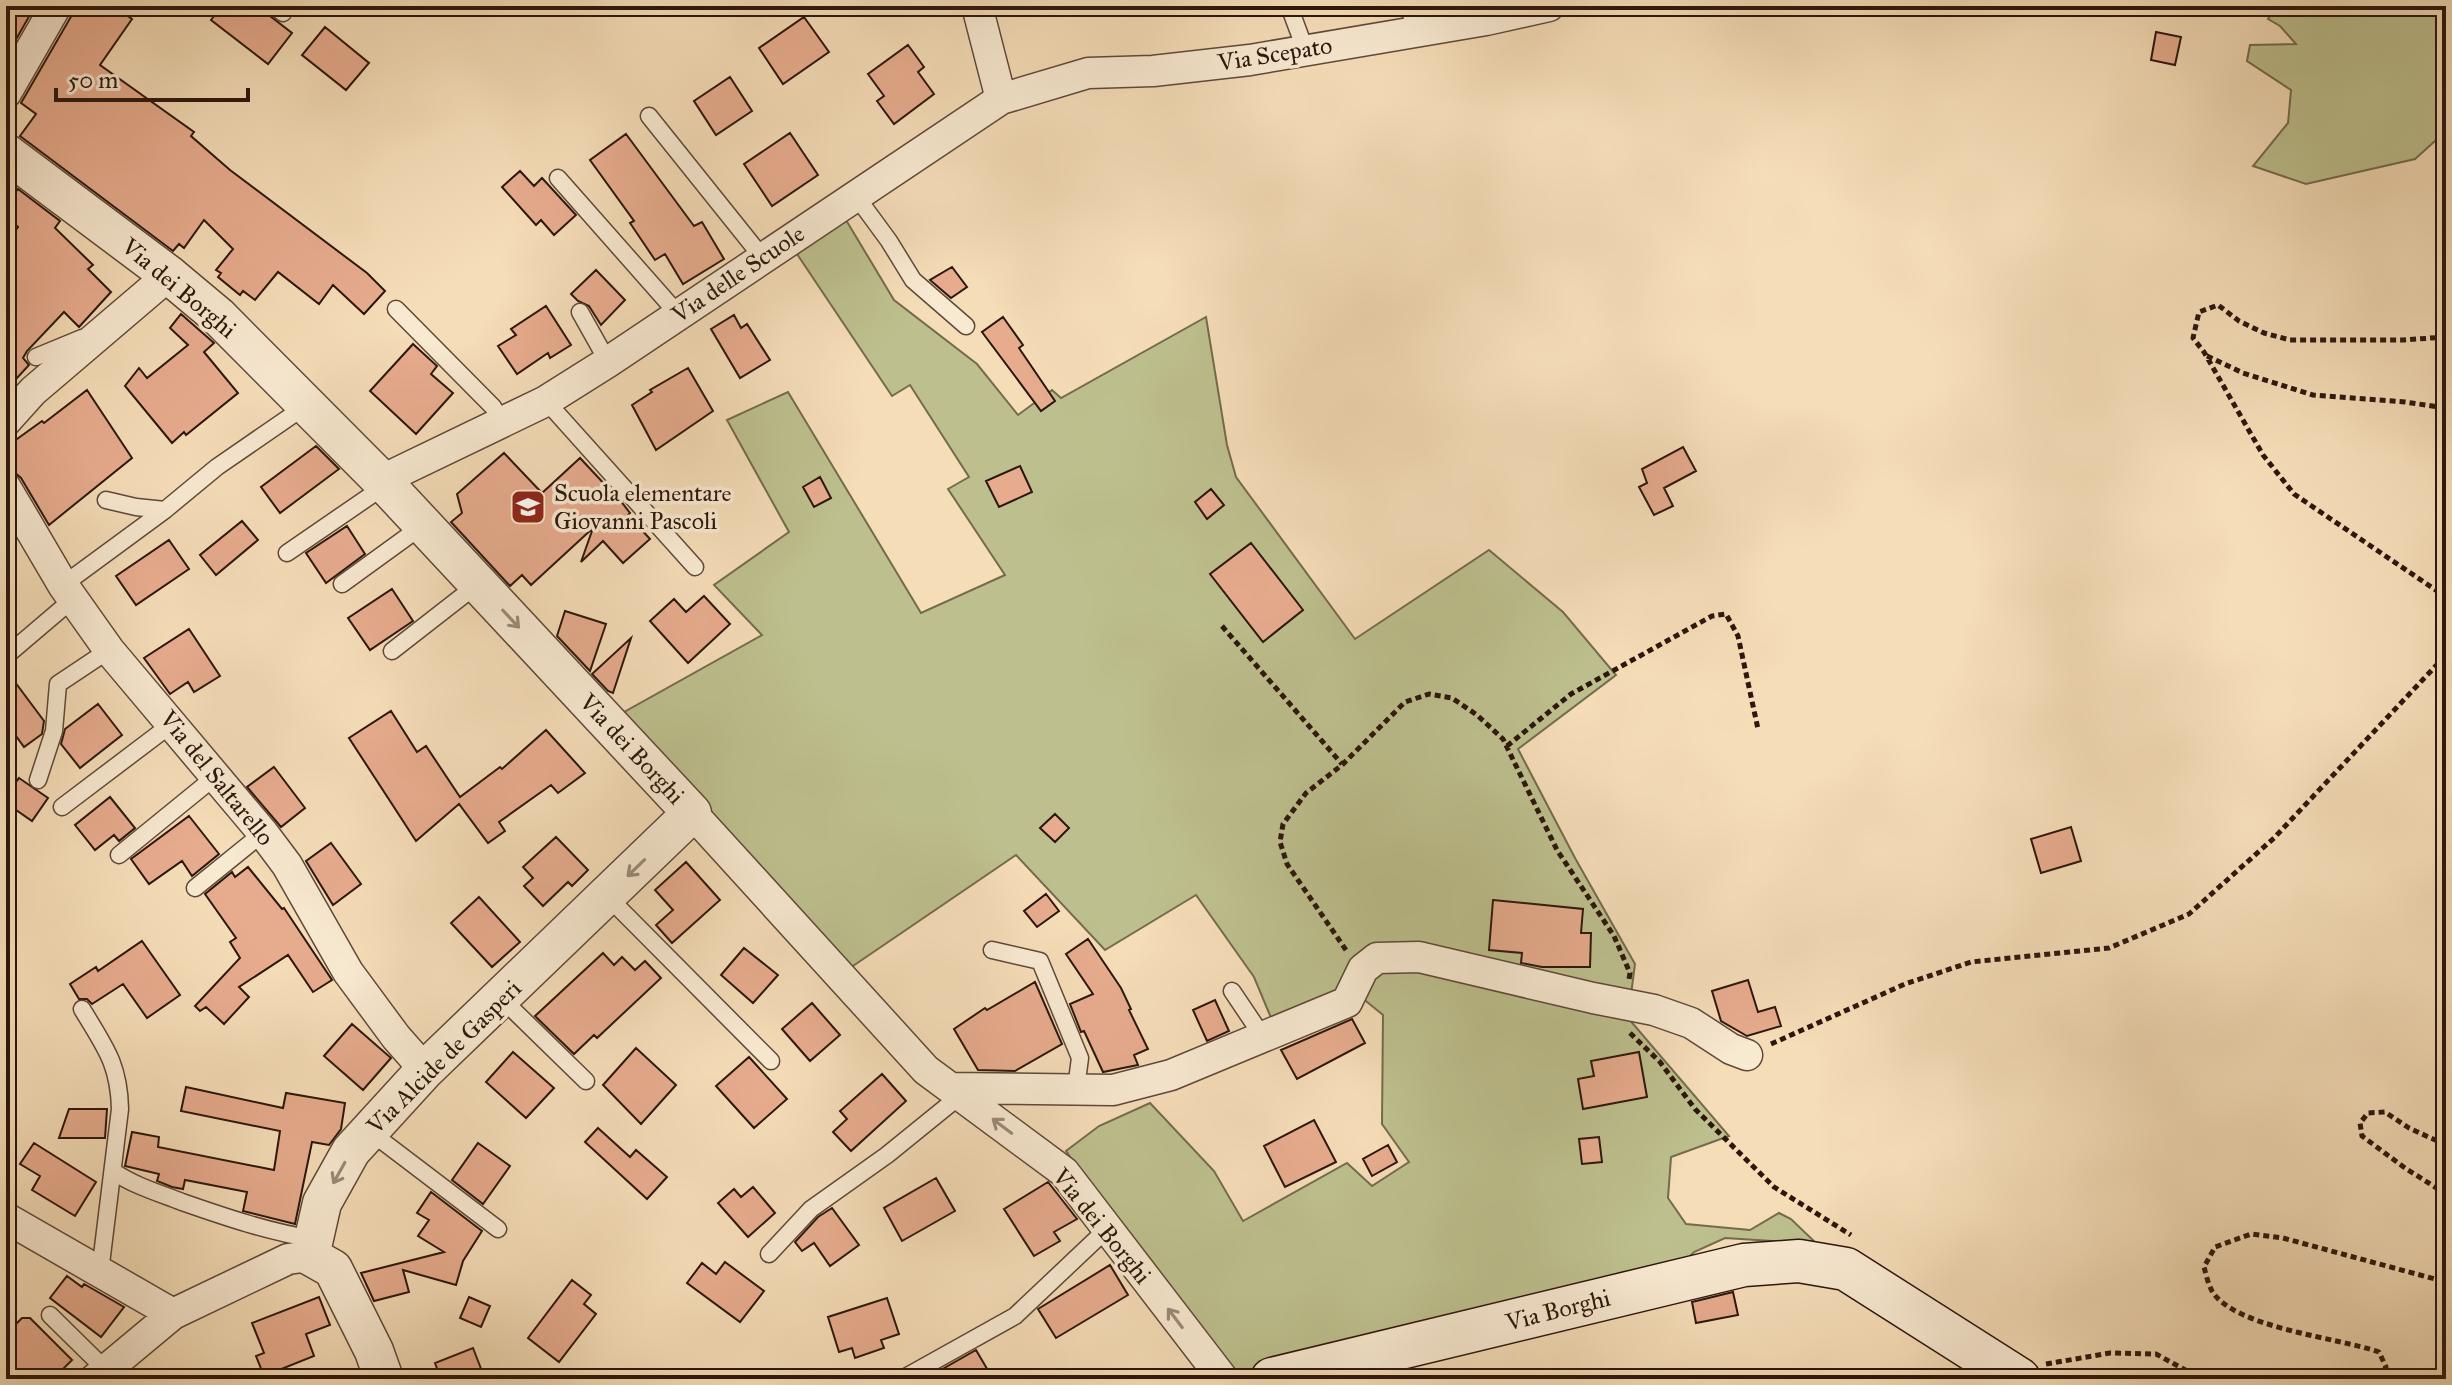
<svg xmlns="http://www.w3.org/2000/svg" width="2452" height="1385" font-family="'IM FELL Great Primer',serif">
<style>
.green{fill:#bdc08e;stroke:#746b4e;stroke-width:2}
.building{fill:#e7ac8e;stroke:#2c160d;stroke-width:2}
.lines{fill:none;stroke-linecap:round;stroke-linejoin:round}
.service-casing{stroke:#5e4838;stroke-width:19}
.minor-casing{stroke:#5e4838;stroke-width:33}
.tertiary-casing{stroke:#5e4838;stroke-width:41}
.secondary-casing{stroke:#2c160d;stroke-width:45}
.path{stroke:#2c160d;stroke-width:5;stroke-dasharray:6 4;stroke-linecap:butt}
.service{stroke:#f8e9d1;stroke-width:16}
.minor{stroke:#f8e9d1;stroke-width:30}
.tertiary{stroke:#f8e9d1;stroke-width:38}
.secondary{stroke:#f8e9d1;stroke-width:42}
.oneway{stroke:#9c8a79}
.labels{text-anchor:middle;stroke-width:7;stroke-linejoin:round;paint-order:stroke}
.street-label{font-size:24px;fill:#2c160d;stroke:#f8e9d1}
.poi-label{font-size:24px;fill:#2c160d;stroke:#f8e9d1;text-anchor:start}
</style>
<rect width="100%" height="100%" fill="#f5ddb8"/>
<filter id="stains"><feTurbulence type="fractalNoise" baseFrequency=".0025" numOctaves="4"/><feColorMatrix values="0 0 0 0 .2 0 0 0 0 .09 0 0 0 0 .02 0 0 0 .5 -.17"/></filter>
<radialGradient id="worn" r=".72"><stop offset=".6" stop-color="#630" stop-opacity="0"/><stop offset="1" stop-color="#630" stop-opacity=".3"/></radialGradient>
<!-- green -->
<path class="green" d="M2276,6H2446V131L2415,159L2306,184L2253,166L2288,123L2291,90L2247,61L2250,45L2296,44L2280,26L2268,19Z
M843,215L894,300L977,364L1018,415L1052,390L1061,398L1206,317L1227,445L1236,477L1355,639L1489,550L1563,612L1616,675L1518,749L1575,858L1635,964L1628,1018L1729,1136L1671,1157L1668,1198L1686,1224L1750,1230L1779,1213L1791,1219L1817,1244L1725,1238L1694,1252L1676,1271L1238,1373L1164,1290L1066,1151L1099,1126L1150,1103L1214,1171L1243,1221L1347,1163L1372,1186L1409,1162L1382,1124L1383,1015L1345,984L1338,998L1274,1025L1254,977L1196,895L1105,950L1016,855L850,968L617,716L762,635L714,585L789,532L727,420L788,392L921,613L1005,575L948,489L969,477L910,385L892,396L793,248Z"/>
<!-- building -->
<path class="building" d="M6,6H35L6,57Z
M74,6H113L132,19L100,65L194,132L191,136L230,170L367,273L385,291L364,314L333,285L319,304L278,272L255,300L243,291L240,295L218,277L221,273L216,270L233,249L204,220L184,248L179,244L173,251L20,136L36,114L21,103L72,15Z
M222,6H257L292,33L268,64L211,20Z
M804,17L829,52L783,84L759,48Z
M325,27L369,63L346,90L302,55Z
M2156,32L2181,37L2175,65L2151,60Z
M908,45L924,67L918,72L934,94L894,124L877,101L884,96L868,74Z
M730,77L752,111L716,135L694,101Z
M790,133L818,175L772,206L744,164Z
M626,134L694,226L702,222L724,259L683,284L665,254L655,260L630,223L634,221L590,160Z
M520,171L534,186L542,178L576,215L554,235L541,220L536,225L502,187Z
M18,189L60,221L55,228L93,265L88,269L111,292L79,327L64,312L27,351L23,358L29,365L6,390V244L18,227L6,217V204Z
M952,267L967,287L951,298L930,280Z
M596,270L625,300L601,325L589,306L578,301L571,294Z
M546,306L571,345L550,358L548,353L517,374L498,346L516,335L511,329Z
M181,314L214,343L204,352L238,393L186,435L184,432L172,443L125,386L139,368L147,378L188,345L170,328Z
M734,315L741,328L747,324L770,360L740,378L711,329Z
M1003,317L1023,345L1019,348L1055,401L1041,411L982,332Z
M413,344L437,366L431,374L453,393L416,434L370,391Z
M688,368L713,411L656,450L632,405L652,392L650,390Z
M87,390L132,458L49,525L21,478L14,472L6,470V447L42,421L44,423Z
M316,446L339,469L280,513L261,487Z
M1683,447L1696,471L1664,488L1673,506L1654,515L1639,487L1647,483L1642,469Z
M504,453L542,493L580,458L623,504L630,513L628,515L650,539L623,563L603,541L581,562L593,528L531,585L522,575L510,586L451,522L462,513L457,494Z
M1020,466L1032,492L999,507L986,481Z
M820,477L831,498L814,507L803,487Z
M1211,489L1224,505L1207,519L1195,502Z
M242,521L258,540L216,575L200,555Z
M347,526L365,554L326,583L306,553Z
M169,540L189,569L136,605L116,576Z
M1251,543L1303,610L1263,642L1210,574Z
M392,589L413,621L370,650L348,618Z
M704,596L730,624L688,663L650,621L674,599L686,612Z
M565,611L606,624L590,671L557,636Z
M189,629L220,676L194,692L188,682L170,694L144,658Z
M631,638L613,693L608,691L592,674Z
M6,670L44,721L42,734L24,747L6,722Z
M98,704L122,735L80,768L61,744L65,729Z
M391,711L417,752L426,746L460,797L500,767L502,769L546,730L585,773L558,793L551,785L499,822L505,831L488,843L459,804L416,841L349,738Z
M274,767L305,808L281,827L247,787Z
M19,778L48,798L32,821L6,803V796Z
M110,797L135,828L119,841L114,835L95,850L75,825Z
M1055,814L1069,828L1055,842L1040,828Z
M189,816L219,854L192,876L182,861L149,884L131,859Z
M2071,827L2081,861L2041,873L2031,839Z
M556,837L588,870L572,886L568,882L543,906L524,886L533,878L523,867Z
M331,843L361,884L333,905L306,861Z
M686,862L720,900L672,943L656,925L673,910L655,890Z
M248,867L282,909L284,908L332,980L313,992L288,955L239,987L249,997L224,1024L206,1007L200,1011L195,1006L240,958L230,942L236,938L205,894L232,872L235,877Z
M1046,894L1059,911L1037,927L1024,911Z
M479,897L520,942L492,967L451,923Z
M1493,900L1583,909L1581,933H1591L1590,967H1542L1521,963L1522,953L1489,950Z
M1088,939L1121,988L1131,1009L1129,1010L1148,1049L1134,1055L1138,1065L1103,1072L1084,1031L1081,1032L1070,1004L1093,994L1066,954Z
M142,941L180,995L147,1018L123,984L92,1004L87,999H79L70,984L96,967L98,971Z
M744,948L778,975L753,1003L721,975Z
M603,953L614,965L622,957L635,970L645,961L661,978L597,1038L594,1035L574,1054L535,1016Z
M1748,980L1758,1012L1775,1007L1781,1026L1747,1036L1721,1021L1712,991Z
M1035,982L1062,1044L1015,1071L978,1070L954,1029L985,1008L987,1010Z
M1215,1000L1229,1031L1207,1041L1193,1010Z
M812,1003L840,1035L810,1061L782,1029Z
M1352,1019L1365,1043L1297,1079L1281,1050Z
M352,1024L391,1058L363,1090L324,1056Z
M636,1048L676,1085L641,1124L603,1085Z
M513,1052L554,1088L526,1118L486,1082Z
M1639,1052L1647,1097L1583,1109L1578,1079L1594,1076L1591,1061Z
M749,1057L787,1099L754,1128L716,1086Z
M882,1074L906,1101L851,1151L833,1132L847,1119L840,1111Z
M186,1087L283,1108L286,1093L345,1103L341,1129L329,1145L312,1142L295,1224L243,1211L247,1192L185,1180L183,1189L172,1187L157,1181L159,1174L125,1166L132,1132L159,1137L158,1147L274,1170L280,1131L181,1111Z
M69,1109H107L105,1138H59Z
M1314,1120L1336,1162L1285,1187L1264,1146Z
M598,1128L630,1157L636,1150L667,1177L647,1199L585,1142Z
M1599,1137L1602,1162L1582,1164L1579,1139Z
M34,1143L96,1182L75,1216L32,1190L40,1176L20,1164Z
M478,1143L510,1166L483,1204L452,1180Z
M1388,1145L1397,1162L1372,1176L1363,1159Z
M936,1178L955,1211L902,1241L884,1208Z
M1048,1182L1077,1219L1054,1232L1060,1241L1034,1256L1004,1209Z
M753,1187L775,1213L748,1237L718,1203L734,1189L741,1197Z
M431,1192L482,1231L463,1261L456,1285L403,1270L409,1292L374,1301L361,1273L444,1252L418,1236L429,1220L417,1213Z
M832,1208L859,1245L830,1266L814,1243L802,1251L795,1242L818,1217Z
M725,1262L764,1291L740,1322L687,1283L702,1263L716,1274Z
M1110,1265L1128,1295L1056,1338L1038,1309Z
M67,1276L82,1287L84,1284L124,1307L101,1337L50,1298Z
M572,1280L591,1295L584,1304L596,1314L559,1362L528,1338Z
M1733,1292L1738,1315L1696,1323L1692,1302Z
M319,1297L330,1325L306,1334L314,1356L264,1376L256,1356L264,1353L252,1323Z
M469,1297L490,1306L481,1327L460,1318Z
M887,1298L899,1334L881,1340L884,1348L855,1358L852,1348L839,1352L828,1317Z
M22,1318H30L72,1360L53,1379H25L6,1360V1334Z
M473,1348L485,1379H441L435,1363Z
M976,1350L993,1379H925Z"/>
<g class="lines">
<defs>
<path id="service" d="M274,6L283,13
M1289,6L1305,49
M1407,6L1419,31
M649,116L762,257
M558,178L678,314
M856,196L889,241L913,280L966,326
M396,309L493,407L503,423
M580,312L608,362
M36,357L82,338
M546,401L695,567
M106,500L136,507L165,510L217,467L307,405
M287,553L386,485
M342,584L422,526
M63,585L165,510
M392,651L478,584
M6,656L73,599
M38,780L54,731L58,684L109,650
M62,807L173,723
M119,855L216,776
M195,888L263,833
M607,896L771,1061
M992,950L1040,961L1080,1058L1076,1088
M1232,991L1263,1037
M502,999L586,1081
M82,1009C105,1047 119,1064 120,1109L100,1272
M369,1131L498,1229
M114,1172C135,1186 159,1193 182,1202C225,1217 269,1232 314,1239
M769,1254L811,1209L887,1155L961,1095
M50,1315L111,1375
M902,1379L1015,1316L1107,1229"/>
<path id="minor" d="M6,93L56,6
M1001,99L1088,73L1153,71L1250,60L1486,20L1549,6
M6,421L33,391L169,275
M382,480L546,401L608,362L1001,99L977,6
M6,488L63,585L109,650L263,833L287,865L348,972L396,1037L425,1070
M692,813L926,1070L1064,1172L1223,1379
M951,1088L1113,1090L1171,1075L1347,1002L1363,969L1377,958L1419,957L1593,998L1654,1010L1691,1023L1731,1049L1747,1055
M6,1218L173,1314L288,1259L310,1256
M95,1379L173,1314"/>
<path id="tertiary" d="M6,153L169,275L218,316L386,485L692,813L425,1070L351,1151L322,1203L310,1256L333,1269L374,1351L384,1379"/>
<path id="secondary" d="M1272,1379L1744,1265L1799,1261L1846,1269L2019,1379"/>
</defs>
<!-- service casing -->
<use href="#service" class="service-casing"/>
<!-- minor casing -->
<use href="#minor" class="minor-casing"/>
<!-- tertiary casing -->
<use href="#tertiary" class="tertiary-casing"/>
<!-- secondary casing -->
<use href="#secondary" class="secondary-casing"/>
<!-- path -->
<path class="path" d="M2446,337L2403,340H2290L2264,333L2239,321L2218,305L2199,312L2193,338L2204,352L2263,455L2294,494L2446,597
M2207,356L2243,373L2313,395L2405,402L2446,408
M1222,626L1342,764
M1507,746L1571,694L1712,616L1726,614L1738,636L1758,729
M1346,950L1287,864L1280,842L1283,824L1306,793L1342,765L1405,702L1429,694L1452,698L1477,715L1503,739L1557,850L1614,936L1630,973L1629,979
M1630,1033L1660,1062L1695,1109L1774,1187L1851,1235
M1771,1044L1905,984L1971,962L2109,948L2189,914L2274,838L2446,655
M2446,1145L2409,1128L2385,1112L2368,1113L2360,1123L2362,1136L2405,1168L2446,1194
M2046,1364L2110,1353L2156,1354L2202,1379
M2379,1379L2386,1367L2379,1352C2340,1338 2234,1328 2212,1291C2208,1284 2206,1274 2204,1267L2215,1247L2251,1234L2283,1238L2446,1282"/>
<!-- service -->
<use href="#service" class="service"/>
<!-- minor -->
<use href="#minor" class="minor"/>
<!-- tertiary -->
<use href="#tertiary" class="tertiary"/>
<!-- secondary -->
<use href="#secondary" class="secondary"/>
</g>
<!-- one-way arrows -->
<defs><path id="oneway-shaft" d="M-6 0H5M1.5-3L5.5 0L1.5 3" fill="none" stroke-width="1.6" stroke-linecap="round" stroke-linejoin="round" transform="scale(2)"/></defs>
<g class="oneway">
<use href="#oneway-shaft" transform="translate(511 619) rotate(47)"/>
<use href="#oneway-shaft" transform="translate(636 868) rotate(136)"/>
<use href="#oneway-shaft" transform="translate(1002 1126) rotate(-143)"/>
<use href="#oneway-shaft" transform="translate(339 1173) rotate(119)"/>
<use href="#oneway-shaft" transform="translate(1175 1318) rotate(-127)"/>
</g>
<!-- icons -->
<defs>
<symbol id="school-square" viewBox="-11 -11 22 22"><rect x="-9" y="-9" width="18" height="18" rx="4" fill="#8f2418" stroke="#f8e9d1"/><path d="M0-5L7-2L0 1L-7-2ZM-4 1L0 2.5L4 1V4Q0 6-4 4Z" fill="#fff"/></symbol>
</defs>
<g fill-rule="evenodd">
<use href="#school-square" x="508" y="487" width="40" height="40"/>
</g>
<g class="labels">
<!-- street labels -->
<g class="street-label">
<text transform="translate(1275 54) rotate(-9)" y="8">Via Scepato</text>
<text transform="translate(738 274) rotate(-34)" y="8">Via delle Scuole</text>
<text transform="translate(179 288) rotate(40)" y="8">Via dei Borghi</text>
<text transform="translate(632 749) rotate(47)" y="8">Via dei Borghi</text>
<text transform="translate(217 778) rotate(51)" y="8">Via del Saltarello</text>
<text transform="translate(444 1057) rotate(-45)" y="8">Via Alcide de Gasperi</text>
<text transform="translate(1102 1226) rotate(51)" y="8">Via dei Borghi</text>
<text transform="translate(1558 1310) rotate(-14)" y="8">Via Borghi</text>
</g>
<!-- poi labels -->
<g class="poi-label">
<text x="554" y="501">Scuola elementare<tspan x="554" dy="28">Giovanni Pascoli</tspan></text>
</g>
</g>
<!-- margin -->
<rect width="2452" height="1385" fill="none" stroke="#f5ddb8" stroke-width="32"/>
<rect x="8" y="8" width="2436" height="1369" fill="none" stroke="#2c160d" stroke-width="4"/>
<rect x="16" y="16" width="2420" height="1353" fill="none" stroke="#2c160d" stroke-width="2"/>
<!-- scale -->
<path d="M56 88v12h192v-12" fill="none" stroke="#2c160d" stroke-width="4"/>
<text x="68" y="88" font-size="24" fill="#2c160d" stroke="#f8e9d1" stroke-width="6" paint-order="stroke">50 m</text>
<rect width="100%" height="100%" filter="url(#stains)"/>
<rect width="100%" height="100%" fill="url(#worn)"/>
</svg>
